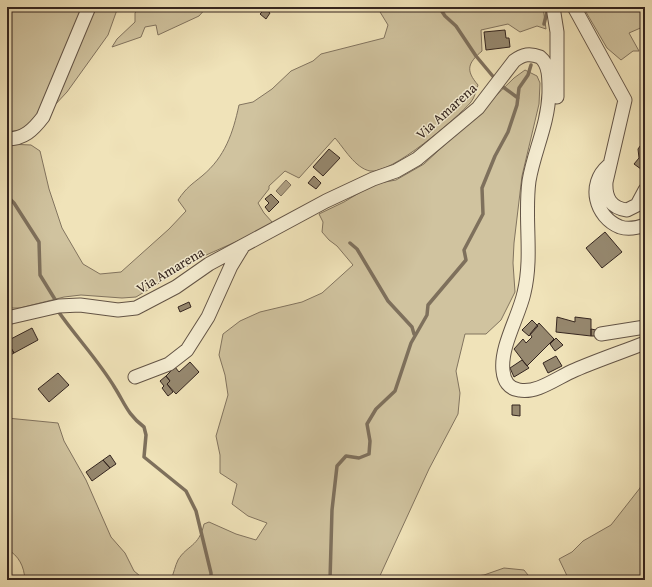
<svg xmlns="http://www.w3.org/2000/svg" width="652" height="587" font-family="'Gentium Book Plus',serif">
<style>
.green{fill:#d0c39f;stroke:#82745f}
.water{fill:#b0a285;stroke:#7e705c}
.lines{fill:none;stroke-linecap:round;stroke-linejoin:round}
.stream{stroke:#7e705c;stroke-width:3.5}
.building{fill:#96886f;stroke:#34251f}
.minor-casing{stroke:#635446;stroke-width:15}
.minor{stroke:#f5edd2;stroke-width:13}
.labels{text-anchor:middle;stroke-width:3;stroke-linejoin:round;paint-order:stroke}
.street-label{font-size:14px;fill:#34251f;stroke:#f5edd2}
</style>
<rect width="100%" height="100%" fill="#f0e3b9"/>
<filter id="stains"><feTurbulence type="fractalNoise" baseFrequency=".005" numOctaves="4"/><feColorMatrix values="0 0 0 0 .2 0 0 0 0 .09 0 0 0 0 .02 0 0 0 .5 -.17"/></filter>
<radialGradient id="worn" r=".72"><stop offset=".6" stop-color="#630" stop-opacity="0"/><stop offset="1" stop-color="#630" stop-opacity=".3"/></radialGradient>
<!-- green -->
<path class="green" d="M7,7H85L36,119C26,128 21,132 7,131Z
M95,7H118L108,35L67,92L53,107Z
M139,7H207L199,16L158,35L156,25L145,27L141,37L112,47L117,39L135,22V13Z
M377,7H543L546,29L537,26L520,32L508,24L481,30L482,51C468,63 465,70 478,85C476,90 475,97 471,102C457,118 391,175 370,171C355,168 344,148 335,138L299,178L285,171L269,186V189L258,203L264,213L273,223L269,227L204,256L136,297L122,298L81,295L64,297L20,308H7V144L31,145L40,151L49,189L62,228L83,264L100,274L121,272L169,229L186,211L178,200C187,187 191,185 202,176C225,157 233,133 239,105L253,102L272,89L291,71L313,61L321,54L384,38L388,25Z
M583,7H645V26L629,33L639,51H633L621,60L607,48Z
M525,70L537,76L540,83L539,104L522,176L514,243L513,263L515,292L501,320L486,334H465L456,371L460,393L458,414L429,469L378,580H166L171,579C174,573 175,566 178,560C187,545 199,547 204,524L209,522L236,534L256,540L267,523L248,516L232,504L237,484L220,473V455L216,436L228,395L225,375L219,355L223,334L240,321L260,312L302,302L322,293L353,265L337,246L329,240L322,232L323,222L319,214L344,202L374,184L396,180L424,164L468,123L514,78Z
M7,418L58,423L64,441L86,480L111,537L125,553L134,571L145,580H25C24,566 19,556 7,549Z
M645,478V580H569L559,559L572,552L583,541L611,525L640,488Z
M504,568L524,570L532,580H448L484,575Z"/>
<!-- water -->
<path class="water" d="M286,180L291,185L281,196L276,191Z"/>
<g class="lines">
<!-- stream -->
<path class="stream" d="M439,7L445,16L456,26L476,56L496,80
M544,24L548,8
M499,84L518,98
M7,196L14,203L39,242L40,275L56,301L58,311C76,337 99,361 115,388C125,404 128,415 144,427L146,435L144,457L186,491L196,511L211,573V580
M350,243L357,249L388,301L412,327L414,334
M330,580L332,510L337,466L346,456L359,458L369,454L370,441L367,424L376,409L395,391L411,343L427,315L428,305L466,260L464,250L483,214L482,188L495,156L508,132L517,105L519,88L528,75L531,65"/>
</g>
<!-- building -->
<path class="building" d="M265,9L270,13L266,19L260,14Z
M505,30L506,38H509L510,47L486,50L484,32Z
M645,139V172L634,164L639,158L638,149Z
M329,149L340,158L323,176L313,167Z
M314,176L321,183L316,189L308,183Z
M271,194L279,202L269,212L265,207L269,203L265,199Z
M605,232L622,252L602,268L586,248Z
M189,302L191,307L180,312L178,307Z
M557,317L575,322V317L591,319V336L556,332Z
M532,320L538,326L529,336L522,330Z
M539,323L554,339L527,366L514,349L523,339L526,343L532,337L530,334Z
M32,328L38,340L14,353L7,341Z
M591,329L596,330L595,336H591Z
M556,338L563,345L555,351L550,344Z
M7,341L14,353L9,356L7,353Z
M556,356L562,366L548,373L543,363Z
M522,360L529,368L514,377L510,368Z
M190,362L199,372L176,394L167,384L170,381L166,376L175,367L179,372Z
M58,373L69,385L49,402L38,389Z
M166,376L170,381L167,384L173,392L168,396L162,388L164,386L160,381Z
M512,405H520V416L512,415Z
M110,455L116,464L110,468L103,460Z
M103,460L110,468L92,481L86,472Z"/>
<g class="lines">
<defs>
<path id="minor" d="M553,7L557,32V97
M574,7L625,100L606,182C605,198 611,208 627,210L637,205L645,190
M7,139C24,139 33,130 43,117L89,7
M608,166C587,184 595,217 620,227C629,230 637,228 645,225
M7,318L59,306L80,305L118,310L136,308L176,287L209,264L326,201L373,179L396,171L417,159L478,108L514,61C523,54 530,53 540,57C550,65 549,81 549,93C548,125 534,151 529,181C524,218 533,256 524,293C519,316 500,347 503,371C504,381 509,389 519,390C537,394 558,377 575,370C598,360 622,352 645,343
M601,334L645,327
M135,377L169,364L187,350L208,317L231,266L242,248"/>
</defs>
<!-- minor casing -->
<use href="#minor" class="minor-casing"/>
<!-- minor -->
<use href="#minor" class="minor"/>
</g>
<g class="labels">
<!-- street labels -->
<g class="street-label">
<text transform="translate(446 111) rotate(-42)" y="5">Via Amarena</text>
<text transform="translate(170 270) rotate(-31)" y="5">Via Amarena</text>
</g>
</g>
<!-- margin -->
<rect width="652" height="587" fill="none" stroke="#f0e3b9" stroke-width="24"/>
<rect x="8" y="8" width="636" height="571" fill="none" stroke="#34251f" stroke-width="2"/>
<rect x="12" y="12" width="628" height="563" fill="none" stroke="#34251f"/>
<rect width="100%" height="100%" filter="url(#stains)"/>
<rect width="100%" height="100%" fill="url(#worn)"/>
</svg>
